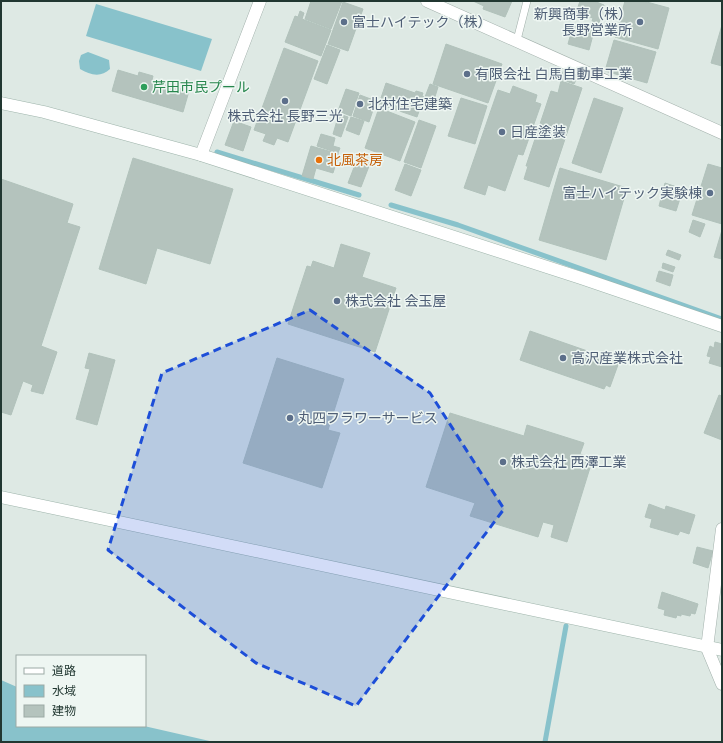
<svg xmlns="http://www.w3.org/2000/svg" width="723" height="743" font-family="Roboto,'Noto Sans JP',sans-serif">
<style>
.water{fill:#88c2cb}
.lines{fill:none;stroke-linecap:round;stroke-linejoin:round}
.stream{stroke:#88c2cb;stroke-width:5}
.building{fill:#b4c3bd;stroke:#b1c2bb}
.lane-casing{stroke:#a2b0ab;stroke-width:8}
.street-casing{stroke:#a2b0ab;stroke-width:13}
.secondary-casing{stroke:#9eb4ab;stroke-width:13}
.lane{stroke:#fff;stroke-width:7}
.street{stroke:#fff;stroke-width:12}
.secondary{stroke:#fff;stroke-width:12}
.marked{fill:#1d4ed8;fill-opacity:0.2;stroke:#1d4ed8;stroke-width:3;stroke-dasharray:8 5;stroke-linejoin:round}
.service-dot{fill:#5c6f8a;stroke:#eef6f2;stroke-width:1.5}
.leisure-dot{fill:#2e9e5b;stroke:#eef6f2;stroke-width:1.5}
.food-dot{fill:#e8710a;stroke:#eef6f2;stroke-width:1.5}
.labels{text-anchor:middle;stroke-width:3;stroke-linejoin:round;paint-order:stroke}
.service-label{font-size:14px;fill:#4e5e75;stroke:#eef6f2;text-anchor:start}
.leisure-label{font-size:14px;fill:#27864d;stroke:#eef6f2;text-anchor:start}
.food-label{font-size:14px;fill:#c56008;stroke:#eef6f2;text-anchor:start}
</style>
<rect width="100%" height="100%" fill="#dee9e4"/>
<!-- water -->
<path class="water" d="M96,4L212,39L201,71L86,36Z
M88,52L109,60L110,69C101,78 90,75 80,69L79,61L81,55Z
M1,680L17,687V726H144L214,742H1Z"/>
<g class="lines">
<!-- stream -->
<path class="stream" d="M217,152L359,195
M391,205L458,225L722,319
M545,742L566,626"/>
</g>
<!-- building -->
<path class="building" d="M311,1H342L331,29L305,19Z
M473,1H512L505,17L483,9L484,6Z
M580,1H594L604,5L599,23L592,21L593,18L576,13Z
M625,1H643L669,8L658,49L615,37Z
M343,2L363,9L348,51L328,44Z
M300,11L304,13L302,19L331,30L321,56L285,42L295,16L298,17Z
M722,25V66L711,63Z
M573,26L594,31L589,50L568,44Z
M614,40L656,52L647,83L605,71Z
M446,44L502,64L488,103L433,84Z
M327,45L340,50L327,84L314,79Z
M284,48L318,61L288,142L277,138L274,145L263,141L266,134L254,130Z
M118,70L138,76L139,72L153,76L152,80L189,91L183,112L112,91Z
M564,70L578,76L574,84L560,79Z
M561,81L582,88L549,187L524,179L528,166H526L551,91L558,93Z
M386,83L415,93L416,91L423,93L422,96L424,97L417,117L379,104Z
M430,84L438,87L434,100L425,97Z
M513,86L537,95L535,102L541,104L523,155L518,154L505,191L488,185L485,195L464,188L498,90L510,94Z
M346,89L359,93L351,116L338,111Z
M360,95L376,101L369,122L353,116Z
M461,98L487,106L475,144L448,136Z
M594,98L623,108L601,173L572,163Z
M379,108L415,122L400,161L365,148Z
M339,114L348,117L341,137L333,134Z
M351,117L364,121L359,135L346,130Z
M419,120L436,126L421,168L404,162Z
M234,121L251,127L243,151L225,145Z
M321,134L335,138L333,146L340,148L338,153L317,146Z
M311,146L339,154L333,173L316,168L313,179L302,176Z
M358,157L371,161L361,187L348,183Z
M133,158L233,189L210,264L157,248L146,284L99,269Z
M405,164L421,170L411,196L395,190Z
M708,164L722,168V224L692,215Z
M560,168L627,188L606,260L539,240Z
M1,179L73,204L67,223L80,227L41,346L57,352L43,394L31,391L33,385L23,381L11,415L1,412Z
M665,183L683,189L676,211L659,206Z
M693,220L705,224L700,237L689,232Z
M722,230V259L714,257Z
M341,244L370,253L362,277L396,288L375,352L288,324L307,266L311,267L313,261L334,268Z
M668,250L681,255L679,260L666,255Z
M663,263L675,267L673,272L662,268Z
M659,271L673,275L670,286L656,281Z
M530,331L619,362L610,387L606,385L604,389L520,360Z
M715,342L722,344V367L709,363L711,357L707,356L710,346L714,348Z
M89,353L115,360L97,425L76,419L90,369L85,368Z
M277,358L344,379L328,430L340,433L322,488L243,463Z
M719,395L722,396V440L704,433Z
M450,413L524,436L527,425L584,443L580,454L593,458L567,542L551,537L554,525L543,522L538,537L470,516L475,503L426,487Z
M649,504L665,510L666,506L695,515L689,534L680,531L678,535L650,527L652,519L645,517Z
M697,547L713,551L708,568L693,563Z
M662,592L698,604L695,614L691,613L690,616L681,614V616L677,615L676,618L664,615L665,610L658,608Z"/>
<g class="lines">
<defs>
<path id="lane" d="M517,40L527,1"/>
<path id="street" d="M427,1L722,133
M201,155L260,1
M722,529L707,648L722,684"/>
<path id="secondary" d="M1,103L44,112L201,155L581,278L722,326
M1,497L722,650"/>
</defs>
<!-- lane casing -->
<use href="#lane" class="lane-casing"/>
<!-- street casing -->
<use href="#street" class="street-casing"/>
<!-- secondary casing -->
<use href="#secondary" class="secondary-casing"/>
<!-- lane -->
<use href="#lane" class="lane"/>
<!-- street -->
<use href="#street" class="street"/>
<!-- secondary -->
<use href="#secondary" class="secondary"/>
</g>
<!-- marked area -->
<path class="marked" d="M310,310L430,393L504,509L356,706L256,663L108,550L162,373Z"/>
<!-- markers -->
<g class="service-dot">
<circle cx="344" cy="22" r="4"/>
<circle cx="640" cy="22" r="4"/>
<circle cx="467" cy="74" r="4"/>
<circle cx="285" cy="101" r="4"/>
<circle cx="360" cy="104" r="4"/>
<circle cx="502" cy="132" r="4"/>
<circle cx="710" cy="193" r="4"/>
<circle cx="337" cy="301" r="4"/>
<circle cx="563" cy="358" r="4"/>
<circle cx="290" cy="418" r="4"/>
<circle cx="503" cy="462" r="4"/>
</g>
<circle class="leisure-dot" cx="144" cy="87" r="4"/>
<circle class="food-dot" cx="319" cy="160" r="4"/>
<g class="labels">
<!-- service labels -->
<g class="service-label">
<text x="632" y="19" text-anchor="end">新興商事（株）<tspan x="632" dy="16">長野営業所</tspan></text>
<text x="352" y="27">富士ハイテック（株）</text>
<text x="475" y="79">有限会社 白馬自動車工業</text>
<text x="368" y="109">北村住宅建築</text>
<text x="285" y="121" text-anchor="middle">株式会社 長野三光</text>
<text x="510" y="137">日産塗装</text>
<text x="702" y="198" text-anchor="end">富士ハイテック実験棟</text>
<text x="345" y="306">株式会社 会玉屋</text>
<text x="571" y="363">高沢産業株式会社</text>
<text x="298" y="423">丸四フラワーサービス</text>
<text x="511" y="467">株式会社 西澤工業</text>
</g>
<!-- leisure labels -->
<g class="leisure-label">
<text x="152" y="92">芹田市民プール</text>
</g>
<!-- food labels -->
<g class="food-label">
<text x="327" y="165">北風茶房</text>
</g>
</g>
<!-- border -->
<rect width="723" height="743" fill="none" stroke="#213731" stroke-width="4"/>
<!-- legend -->
<rect x="16" y="655" width="130" height="72" fill="#eef6f2" stroke="#9caaa5"/>
<rect x="24" y="668" width="20" height="6" fill="#ffffff" stroke="#9caaa5"/>
<text x="52" y="675" font-size="12" fill="#213731">道路</text>
<rect x="24" y="685" width="20" height="12" fill="#88c2cb" stroke="#9caaa5"/>
<text x="52" y="695" font-size="12" fill="#213731">水域</text>
<rect x="24" y="705" width="20" height="12" fill="#b4c3bd" stroke="#9caaa5"/>
<text x="52" y="715" font-size="12" fill="#213731">建物</text>
</svg>
